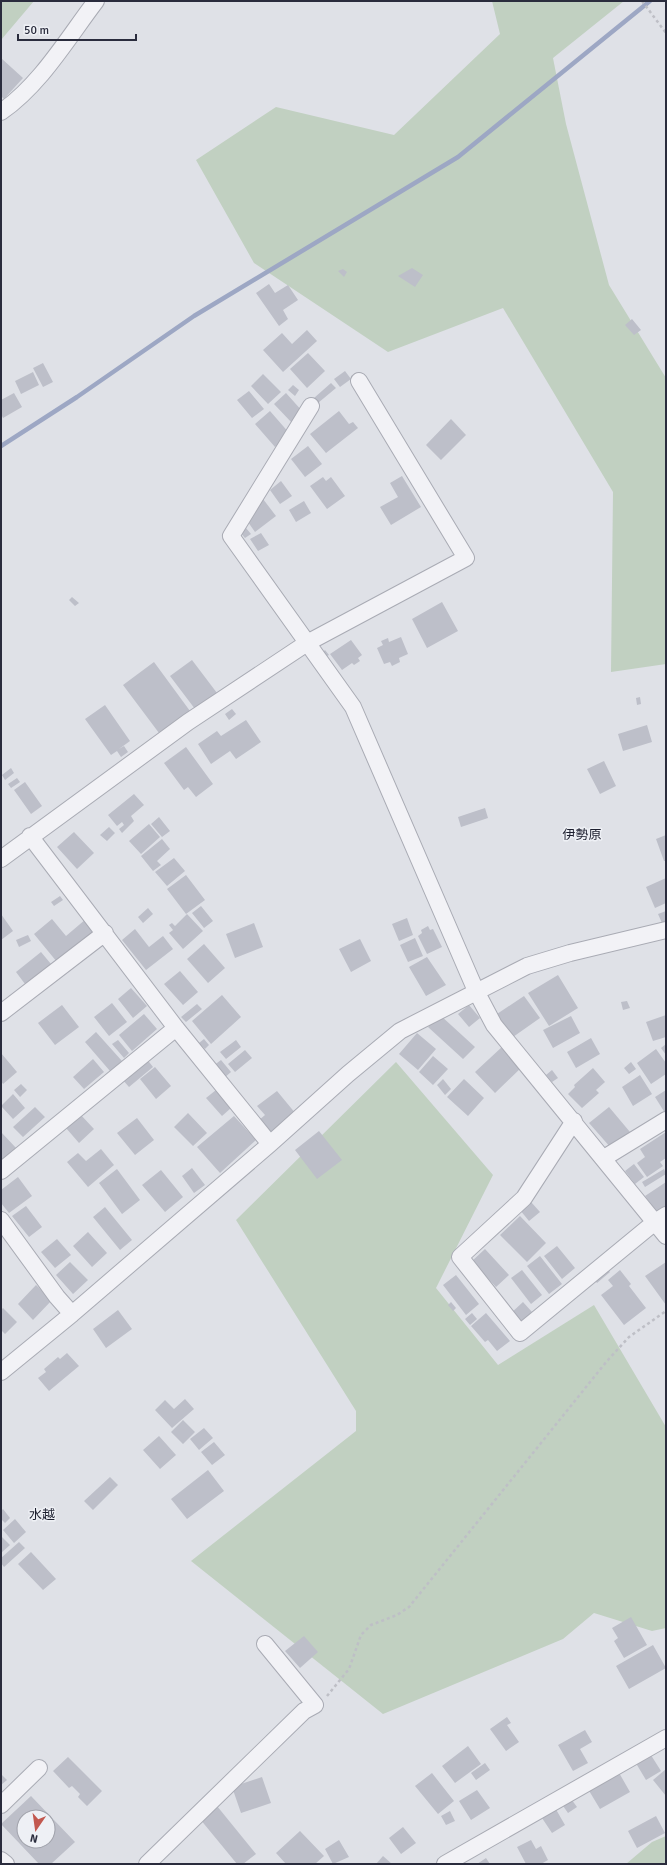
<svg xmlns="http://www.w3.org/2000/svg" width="667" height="1865" font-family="Signika,'Noto Sans JP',sans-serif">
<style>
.green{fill:#c1d0c1}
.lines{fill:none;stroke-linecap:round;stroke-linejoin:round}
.stream{stroke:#9da7c4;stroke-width:4.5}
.building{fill:#bdbfc9;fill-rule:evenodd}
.minor-casing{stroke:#a9abb4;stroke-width:18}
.path{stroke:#bebfc6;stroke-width:2.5;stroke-dasharray:3 3;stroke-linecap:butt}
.minor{stroke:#f2f2f6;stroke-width:16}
.labels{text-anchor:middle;stroke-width:3;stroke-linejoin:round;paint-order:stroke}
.neighbourhood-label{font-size:13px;fill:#1c1e2e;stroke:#eef0f5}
</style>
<rect width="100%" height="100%" fill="#dfe1e7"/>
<!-- green -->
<path class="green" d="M1,1H34L1,40Z
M492,1H624L553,58L566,124L609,285L666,378V664L611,672L613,492L503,308L388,352L254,263L196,160L276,107L394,135L500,34Z
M396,1062L493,1175L436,1288L498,1365L594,1305L666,1427V1628L652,1631L594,1613L563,1639L383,1714L191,1561L356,1431V1411L236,1220Z
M666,1836V1864H626L652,1842Z"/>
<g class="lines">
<!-- stream -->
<path class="stream" d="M1,446L77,397L194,316L458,157L650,1"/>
</g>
<!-- building -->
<path class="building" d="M1,58L23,78L4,99L1,96Z
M412,268L423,275L415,287L398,276Z
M343,269L347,272L344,277L338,271Z
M269,284L275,293L288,285L298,300L283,310L288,319L279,326L256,293Z
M632,319L641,330L634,335L625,325Z
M307,330L317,341L283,372L263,350L282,333L292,344Z
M308,353L325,371L307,388L290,369Z
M43,363L53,382L43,387L33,368Z
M345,371L351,379L340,387L334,379Z
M33,372L39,385L21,394L15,381Z
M263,374L281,392L268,404L251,386Z
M331,383L336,388L318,403L314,398Z
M293,385L299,390L295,396L288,390Z
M249,391L264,409L252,418L237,400Z
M14,393L22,407L3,418L1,414V400Z
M286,393L303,412L292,423L274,404Z
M270,411L290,434L275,447L255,424Z
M339,411L349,424L353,422L358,428L326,453L310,434Z
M451,419L466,435L441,460L426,445Z
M308,446L322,464L305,477L291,459Z
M402,476L421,507L391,525L380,507L398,497L390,483Z
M323,477L326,481L331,477L345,496L327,509L310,486Z
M281,481L292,496L280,504L270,490Z
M263,499L276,516L255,532L248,522L251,520L246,513Z
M304,501L311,513L296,522L289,510Z
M246,528L251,534L245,538L239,531Z
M261,533L269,545L258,551L250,539Z
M72,597L79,603L75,606L69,600Z
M442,602L458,631L427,648L412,619Z
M401,637L408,654L399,658L400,662L392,666L390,662L384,664L377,648L383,645L381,641L388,638L389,642Z
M351,640L362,655L358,658L360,661L354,665L352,663L342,670L330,654Z
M325,650L329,655L325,657L322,653Z
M192,660L217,693L195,709L170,676Z
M154,662L190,711L159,733L123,685Z
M640,697L641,704L637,705L636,698Z
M105,705L130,741L119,749L124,746L128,752L121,757L117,751L111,755L85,719Z
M232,709L236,714L229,720L225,714Z
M246,720L261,742L236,759L230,751L211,764L198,744L217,731L221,736Z
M647,725L652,742L623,751L618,734Z
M186,747L213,784L196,797L188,787L184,790L164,763Z
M604,761L616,786L600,794L587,769Z
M11,768L14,773L5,780L2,775Z
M17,778L20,782L11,788L8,784Z
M25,782L42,806L31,814L14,790Z
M134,794L144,805L131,816L134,821L122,833L119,829L124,825L122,822L117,826L108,815Z
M485,808L488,818L461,827L458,817Z
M159,817L170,831L162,837L151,824Z
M149,824L160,837L141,854L129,841Z
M109,827L115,833L107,841L100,835Z
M74,832L94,853L77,869L57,847Z
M666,835V861H664L656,839Z
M162,839L170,849L157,861L161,865L153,871L141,856Z
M174,858L185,871L167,886L155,872Z
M186,875L205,900L186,914L167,889Z
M666,878V903L655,908L646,887Z
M60,896L63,900L54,906L51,902Z
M201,906L213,921L204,928L192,913Z
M148,908L153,914L143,923L138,917Z
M666,911V921L662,923L658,914Z
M1,914L13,931L1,940Z
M187,914L203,931L183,949L169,933L173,930L169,925L172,923L175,926Z
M407,918L413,935L399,941L392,924Z
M52,919L66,936L86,919L96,930L57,962L34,934Z
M254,923L263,947L235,958L226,934Z
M428,926L430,930L433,929L442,947L427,954L418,936L422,933L421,930Z
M135,929L149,947L163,936L173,949L146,970L122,940Z
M28,935L31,941L19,947L16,940Z
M415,938L423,956L408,962L400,945Z
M360,939L371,961L351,972L339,949Z
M204,944L225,968L208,983L187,959Z
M41,952L51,964L25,984L16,972Z
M427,957L446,985L426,996L409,967Z
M180,971L198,992L183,1005L164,984Z
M558,975L578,1008L549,1026L528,993Z
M131,988L147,1006L133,1018L118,999Z
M222,995L241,1017L211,1044L192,1021Z
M524,996L540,1018L513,1037L497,1014Z
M627,1001L630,1008L623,1010L621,1002Z
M112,1003L127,1022L109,1036L94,1017Z
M197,1004L202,1009L186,1022L181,1017Z
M62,1005L79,1027L55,1045L38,1023Z
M469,1005L480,1018L469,1027L458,1014Z
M144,1014L157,1029L132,1051L119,1035Z
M440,1015L475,1047L463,1059L428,1027Z
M666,1015V1037L653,1041L646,1022Z
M571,1016L580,1033L553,1048L543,1030Z
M96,1032L122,1061L110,1071L85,1042Z
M417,1033L436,1049L418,1070L399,1054Z
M591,1038L600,1054L576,1068L567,1052Z
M204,1039L209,1045L205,1049L199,1043Z
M118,1040L129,1053L124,1058L112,1044Z
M236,1040L241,1047L226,1059L220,1052Z
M666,1044V1055L661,1048Z
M503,1046L523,1066L495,1093L475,1072Z
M656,1049L666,1063V1074L651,1084L637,1063Z
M245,1050L252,1058L235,1072L228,1064Z
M1,1053L17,1072L3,1084L1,1081Z
M433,1056L448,1069L433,1085L419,1072Z
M146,1058L153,1067L129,1087L122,1079Z
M93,1059L104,1072L84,1089L73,1077Z
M221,1060L231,1072L224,1078L213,1066Z
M631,1062L636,1069L629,1074L624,1068Z
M155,1067L171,1086L156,1099L140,1079Z
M593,1068L605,1082L596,1090L599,1093L582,1108L568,1094L575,1087L574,1085Z
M552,1070L558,1078L552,1082L546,1075Z
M640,1075L652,1094L633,1106L622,1087Z
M443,1079L451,1089L445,1095L437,1085Z
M464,1079L484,1098L468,1116L447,1097Z
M21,1084L27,1090L20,1097L14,1090Z
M216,1090L231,1108L222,1116L206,1098Z
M666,1090V1112L665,1113L655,1097Z
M277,1091L296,1114L270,1135L258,1121L265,1115L257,1106Z
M13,1094L25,1108L13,1119L1,1106Z
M35,1107L45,1117L23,1137L13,1127Z
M609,1107L630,1132L611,1148L589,1123Z
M188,1113L207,1133L193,1146L174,1127Z
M80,1114L94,1129L79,1143L66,1128Z
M234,1116L256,1140L220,1173L197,1147Z
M137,1118L154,1140L135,1155L117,1133Z
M319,1131L342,1160L317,1179L295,1150Z
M1,1132L17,1149L1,1163Z
M666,1132V1158L660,1162L663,1166L647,1177L637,1163L645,1157L640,1149Z
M101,1149L114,1165L88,1187L67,1162L78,1153L86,1161Z
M634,1164L644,1177L635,1184L625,1171Z
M192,1168L205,1185L194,1193L182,1176Z
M117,1169L140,1200L122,1214L99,1183Z
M664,1169L666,1174L645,1187L642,1182Z
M161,1170L183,1197L165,1212L142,1185Z
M18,1177L32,1196L9,1213L1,1203V1190Z
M666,1182V1207L657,1213L645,1196Z
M531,1202L540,1212L529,1221L520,1210Z
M26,1206L42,1227L29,1237L12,1216Z
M105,1207L132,1240L120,1250L93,1217Z
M520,1216L546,1243L527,1262L500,1235Z
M88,1232L107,1253L92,1267L73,1246Z
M57,1239L71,1255L55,1268L41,1252Z
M557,1246L575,1268L562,1279L544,1256Z
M485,1249L509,1275L496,1287L472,1261Z
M540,1256L562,1284L549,1294L527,1266Z
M70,1262L88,1280L73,1294L56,1275Z
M666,1262V1305L645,1276Z
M606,1268L610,1272L597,1283L593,1278Z
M522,1270L542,1295L531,1304L511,1278Z
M620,1270L631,1284L629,1286L646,1308L624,1325L601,1295L613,1286L608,1280Z
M456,1275L479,1304L466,1315L443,1285Z
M36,1285L52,1300L33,1320L18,1304Z
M451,1302L456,1308L453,1311L448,1305Z
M523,1302L532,1312L519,1324L510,1314Z
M3,1308L17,1322L5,1334L1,1330V1310Z
M118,1310L132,1329L106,1348L93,1329Z
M472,1313L477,1319L470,1325L465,1319Z
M486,1313L510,1341L497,1351L488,1340L485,1342L471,1326Z
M67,1353L79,1366L49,1391L38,1378L46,1372L44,1369L58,1357L60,1359Z
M185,1399L194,1409L172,1428L155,1410L165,1400L174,1409Z
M183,1420L195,1432L183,1444L171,1432Z
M204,1428L213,1438L199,1450L190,1439Z
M159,1436L176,1455L160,1469L143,1450Z
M214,1442L225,1455L212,1465L201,1452Z
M208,1470L224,1491L187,1519L171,1499Z
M110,1477L118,1485L93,1510L84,1501Z
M3,1509L10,1518L5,1523L1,1519V1511Z
M15,1519L26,1532L14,1543L3,1530Z
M1,1536L10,1545L1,1553Z
M19,1542L25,1548L4,1567L1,1563V1558Z
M31,1552L56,1579L43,1590L18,1564Z
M631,1617L647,1645L624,1658L614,1641L618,1638L612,1628Z
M304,1636L318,1652L300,1668L285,1651Z
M653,1645L666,1668L629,1689L616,1666Z
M507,1717L511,1723L507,1725L519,1742L506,1751L490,1729Z
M585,1730L592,1742L580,1749L588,1763L573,1771L558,1745Z
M468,1746L481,1764L455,1783L442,1766Z
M649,1752L661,1771L646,1780L634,1760Z
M68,1757L102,1791L87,1806L78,1797L80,1794L72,1786L69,1788L53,1771Z
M485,1763L490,1770L476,1780L471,1773Z
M666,1769V1796L653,1780Z
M618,1771L630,1792L600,1809L588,1789Z
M432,1773L454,1801L438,1814L415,1786Z
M1,1774L7,1780L1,1785Z
M262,1777L271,1803L241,1813L232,1787Z
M477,1790L490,1808L471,1820L459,1801Z
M31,1796L75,1842L51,1864H39L1,1824ZM24,1817H48V1841H24Z
M569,1796L577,1807L568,1813L561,1803Z
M217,1806L256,1854L243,1864H237L200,1819Z
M554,1806L565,1825L552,1833L540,1815Z
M450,1811L455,1821L446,1825L441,1816Z
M656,1816L665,1833L637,1848L628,1831Z
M403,1827L416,1843L401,1854L389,1838Z
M300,1831L324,1856L315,1864H286L276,1853Z
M339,1840L349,1857L333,1864L325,1849Z
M531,1840L536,1849L541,1846L548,1860L541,1864H526L517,1847Z
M383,1856L392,1864H376Z
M486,1858L490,1864H477Z"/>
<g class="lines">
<defs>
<path id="minor" d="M1,112C41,84 67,39 96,1
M311,406L231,536L353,707L476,991L494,1025L666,1236
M30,836L176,1028L270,1144
M1,859L188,722L307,643L466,558L359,381
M1,1013L105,933
M574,1121L524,1198L460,1257L520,1333L655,1222L666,1215
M604,1158L666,1120
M1,1171L176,1028
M1,1220L57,1297L72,1314
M1,1372L72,1314L270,1144L348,1074L400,1031L527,966L570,953L666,930
M1,1805L39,1768
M1,1860L6,1864
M147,1864L304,1711L315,1705L265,1644
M445,1864L666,1738"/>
</defs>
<!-- minor casing -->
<use href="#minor" class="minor-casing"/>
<!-- path -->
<path class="path" d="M642,1L666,33
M327,1696L349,1669L361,1635L371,1625L397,1615L409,1607L607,1361L629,1337L666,1311"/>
<!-- minor -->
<use href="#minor" class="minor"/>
</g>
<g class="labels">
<!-- neighbourhood labels -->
<g class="neighbourhood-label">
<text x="582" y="839">伊勢原</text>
<text x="42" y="1519">水越</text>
</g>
</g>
<!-- border -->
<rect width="667" height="1865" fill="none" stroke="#2a2c3d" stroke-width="4"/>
<!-- north arrow -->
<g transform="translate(36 1829) rotate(193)"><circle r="19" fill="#eef0f5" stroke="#a0a2ab"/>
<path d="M0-3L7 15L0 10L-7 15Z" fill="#c2584f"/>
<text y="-6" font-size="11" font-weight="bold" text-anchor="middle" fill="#2a2c3d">N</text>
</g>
<!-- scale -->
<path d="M18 34v6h118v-6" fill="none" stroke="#2a2c3d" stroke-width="2"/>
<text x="24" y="34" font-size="12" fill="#2a2c3d" stroke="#eef0f5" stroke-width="3" paint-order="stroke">50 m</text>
</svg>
